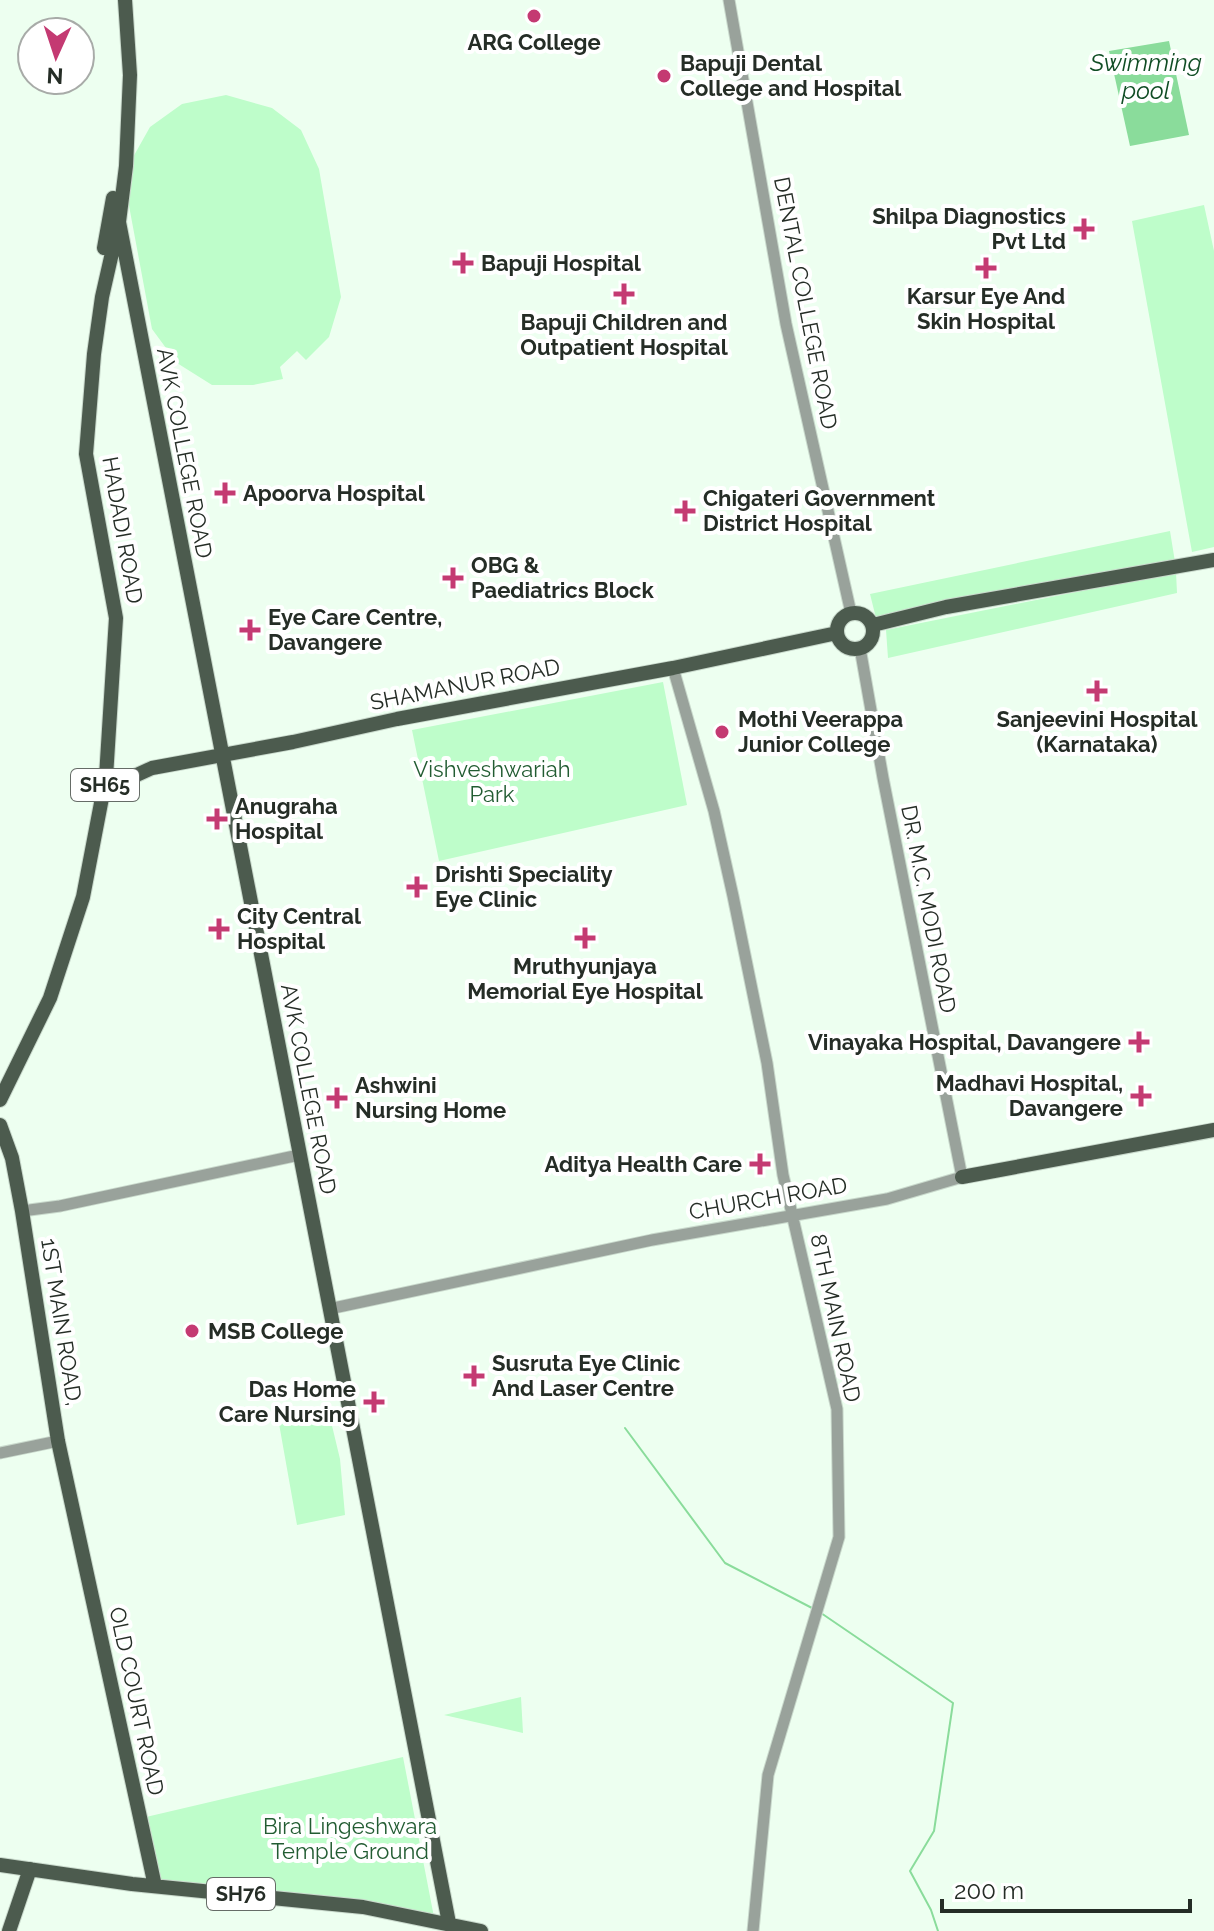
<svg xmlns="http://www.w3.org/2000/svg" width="1214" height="1931" font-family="Raleway,sans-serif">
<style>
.green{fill:#befdca}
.water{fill:#8adc9b}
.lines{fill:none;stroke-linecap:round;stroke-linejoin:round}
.stream{stroke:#8adc9b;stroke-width:2}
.minor-casing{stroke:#c9d9cc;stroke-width:13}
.major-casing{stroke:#c9d9cc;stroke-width:16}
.minor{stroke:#99a29b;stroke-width:11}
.major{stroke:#4c5b4e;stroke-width:14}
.poi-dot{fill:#c43a72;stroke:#fff;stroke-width:3}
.labels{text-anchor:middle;stroke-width:8;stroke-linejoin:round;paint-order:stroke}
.shield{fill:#fff;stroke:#666c67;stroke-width:2}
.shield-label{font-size:20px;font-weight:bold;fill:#252d26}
.poi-label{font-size:22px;font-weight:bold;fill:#252d26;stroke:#fff;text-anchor:start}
.street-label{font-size:22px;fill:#252d26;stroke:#fff}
.park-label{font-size:22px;fill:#225c32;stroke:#fff}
.water-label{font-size:24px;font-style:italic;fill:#104d24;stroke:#fff}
</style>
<rect width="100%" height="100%" fill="#edfff0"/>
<!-- green -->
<path class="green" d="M226,95L272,108L301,130L319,169L341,297L329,337L306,360L297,351L280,367L283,379L253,385H212L177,363L152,329L127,195L132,159L150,127L182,104Z
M1204,205L1214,251V547L1192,552L1132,221Z
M1170,531L1175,562L877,622L870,594Z
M1176,572L1177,593L888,658L886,630Z
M663,682L687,805L439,861L412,730Z
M328,1409L340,1459L345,1515L297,1525L278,1418Z
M521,1697L523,1733L444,1715Z
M403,1757L434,1917L159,1883L146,1817Z"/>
<!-- water -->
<path class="water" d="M1169,41L1189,135L1130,146L1109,51Z"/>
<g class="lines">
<!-- stream -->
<path class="stream" d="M625,1428L725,1563L812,1608
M821,1613L953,1703L934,1831L910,1871L931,1910L938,1931"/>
<defs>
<path id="minor" d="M729,0L786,324L851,613
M673,668L714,811L733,896L767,1063L783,1175L837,1409L839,1537L768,1775L753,1931
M22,1211L60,1206L299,1155
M329,1309L652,1240L887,1199L962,1177L883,778L860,648
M0,1453L58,1441"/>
<path id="major" d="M119,222L449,1923
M104,248L113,198
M837 631a18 18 0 1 1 36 0a18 18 0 1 1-36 0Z
M873,625L946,607L1214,560
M104,790L152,768L293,742L397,719L673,668L837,633
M0,1100L50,998L83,897L106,777L116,618L86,454L94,354L102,297L119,222L126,166L130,75L125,0
M0,1125L12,1158L22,1211L58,1441L155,1886
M962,1177L1214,1130
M0,1865L132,1884L363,1907L481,1931
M9,1931L30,1869"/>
</defs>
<!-- minor casing -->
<use href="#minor" class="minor-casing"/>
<!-- major casing -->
<use href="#major" class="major-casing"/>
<!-- minor -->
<use href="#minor" class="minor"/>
<!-- major -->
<use href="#major" class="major"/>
</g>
<!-- markers -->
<g class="poi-dot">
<circle cx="534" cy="16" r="8"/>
<circle cx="664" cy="76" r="8"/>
<path d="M1080 217h8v8h8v8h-8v8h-8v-8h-8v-8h8z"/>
<path d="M459 251h8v8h8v8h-8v8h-8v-8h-8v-8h8z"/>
<path d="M982 256h8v8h8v8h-8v8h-8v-8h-8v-8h8z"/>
<path d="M620 282h8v8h8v8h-8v8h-8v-8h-8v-8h8z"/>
<path d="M221 481h8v8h8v8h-8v8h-8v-8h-8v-8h8z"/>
<path d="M681 499h8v8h8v8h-8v8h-8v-8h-8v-8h8z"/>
<path d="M449 566h8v8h8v8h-8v8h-8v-8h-8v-8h8z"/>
<path d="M246 618h8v8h8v8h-8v8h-8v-8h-8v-8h8z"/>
<path d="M1093 679h8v8h8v8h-8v8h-8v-8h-8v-8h8z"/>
<circle cx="722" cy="732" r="8"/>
<path d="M213 807h8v8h8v8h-8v8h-8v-8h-8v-8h8z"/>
<path d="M413 875h8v8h8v8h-8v8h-8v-8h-8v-8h8z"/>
<path d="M215 917h8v8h8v8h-8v8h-8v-8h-8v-8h8z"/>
<path d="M581 926h8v8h8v8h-8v8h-8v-8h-8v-8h8z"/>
<path d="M1135 1030h8v8h8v8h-8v8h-8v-8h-8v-8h8z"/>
<path d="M1137 1084h8v8h8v8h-8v8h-8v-8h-8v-8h8z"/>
<path d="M333 1086h8v8h8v8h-8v8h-8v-8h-8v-8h8z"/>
<path d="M756 1152h8v8h8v8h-8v8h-8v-8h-8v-8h8z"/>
<circle cx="192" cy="1331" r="8"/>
<path d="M470 1364h8v8h8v8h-8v8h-8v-8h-8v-8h8z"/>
<path d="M370 1390h8v8h8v8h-8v8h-8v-8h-8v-8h8z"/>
</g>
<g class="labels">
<!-- shield labels -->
<g class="shield">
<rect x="71" y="769" width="68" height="32" rx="6"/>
<rect x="207" y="1878" width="68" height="32" rx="6"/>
</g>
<g class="shield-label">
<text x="105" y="792">SH65</text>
<text x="241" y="1901">SH76</text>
</g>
<!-- poi labels -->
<g class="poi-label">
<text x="534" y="50" text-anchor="middle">ARG College</text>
<text x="680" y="71">Bapuji Dental<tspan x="680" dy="25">College and Hospital</tspan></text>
<text x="1066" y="224" text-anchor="end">Shilpa Diagnostics<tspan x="1066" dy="25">Pvt Ltd</tspan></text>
<text x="481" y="271">Bapuji Hospital</text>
<text x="986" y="304" text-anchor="middle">Karsur Eye And<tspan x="986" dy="25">Skin Hospital</tspan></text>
<text x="624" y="330" text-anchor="middle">Bapuji Children and<tspan x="624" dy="25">Outpatient Hospital</tspan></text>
<text x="243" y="501">Apoorva Hospital</text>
<text x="703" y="506">Chigateri Government<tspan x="703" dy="25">District Hospital</tspan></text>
<text x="471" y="573">OBG &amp;<tspan x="471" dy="25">Paediatrics Block</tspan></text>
<text x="268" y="625">Eye Care Centre,<tspan x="268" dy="25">Davangere</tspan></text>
<text x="738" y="727">Mothi Veerappa<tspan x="738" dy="25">Junior College</tspan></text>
<text x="1097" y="727" text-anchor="middle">Sanjeevini Hospital<tspan x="1097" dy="25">(Karnataka)</tspan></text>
<text x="235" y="814">Anugraha<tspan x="235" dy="25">Hospital</tspan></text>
<text x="435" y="882">Drishti Speciality<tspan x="435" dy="25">Eye Clinic</tspan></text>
<text x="237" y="924">City Central<tspan x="237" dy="25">Hospital</tspan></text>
<text x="585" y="974" text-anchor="middle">Mruthyunjaya<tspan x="585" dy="25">Memorial Eye Hospital</tspan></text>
<text x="1121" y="1050" text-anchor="end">Vinayaka Hospital, Davangere</text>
<text x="1123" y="1091" text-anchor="end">Madhavi Hospital,<tspan x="1123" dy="25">Davangere</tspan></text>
<text x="355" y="1093">Ashwini<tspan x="355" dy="25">Nursing Home</tspan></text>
<text x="742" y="1172" text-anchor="end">Aditya Health Care</text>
<text x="208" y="1339">MSB College</text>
<text x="492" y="1371">Susruta Eye Clinic<tspan x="492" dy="25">And Laser Centre</tspan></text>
<text x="356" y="1397" text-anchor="end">Das Home<tspan x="356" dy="25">Care Nursing</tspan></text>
</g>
<!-- street labels -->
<g class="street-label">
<text transform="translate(806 303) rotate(79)" y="8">DENTAL COLLEGE ROAD</text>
<text transform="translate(185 453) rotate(79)" y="8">AVK COLLEGE ROAD</text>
<text transform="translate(123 530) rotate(80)" y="8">HADADI ROAD</text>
<text transform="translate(465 684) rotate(-11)" y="8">SHAMANUR ROAD</text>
<text transform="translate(929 909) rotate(79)" y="8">DR. M.C. MODI ROAD</text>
<text transform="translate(309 1089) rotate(79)" y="8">AVK COLLEGE ROAD</text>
<text transform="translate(768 1198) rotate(-10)" y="8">CHURCH ROAD</text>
<text transform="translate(836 1318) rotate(78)" y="8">8TH MAIN ROAD</text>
<text transform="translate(62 1322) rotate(81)" y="8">1ST MAIN ROAD,</text>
<text transform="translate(137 1701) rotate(78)" y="8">OLD COURT ROAD</text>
</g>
<!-- park labels -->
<g class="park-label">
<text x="492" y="777">Vishveshwariah<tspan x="492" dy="25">Park</tspan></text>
<text x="350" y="1834">Bira Lingeshwara<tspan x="350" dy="25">Temple Ground</tspan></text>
</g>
<!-- water labels -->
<g class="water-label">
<text x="1146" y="71">Swimming<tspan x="1146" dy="28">pool</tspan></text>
</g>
</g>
<!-- north arrow -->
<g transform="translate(56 56) rotate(183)"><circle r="38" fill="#ffffff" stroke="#a8aba8" stroke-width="2"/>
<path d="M0-6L14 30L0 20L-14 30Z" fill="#c43a72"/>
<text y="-12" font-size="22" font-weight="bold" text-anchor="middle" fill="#252d26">N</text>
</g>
<!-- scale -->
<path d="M942 1899v12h248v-12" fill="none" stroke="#252d26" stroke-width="4"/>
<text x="954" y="1899" font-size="24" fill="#252d26" stroke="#ffffff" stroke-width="6" paint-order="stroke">200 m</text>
</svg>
